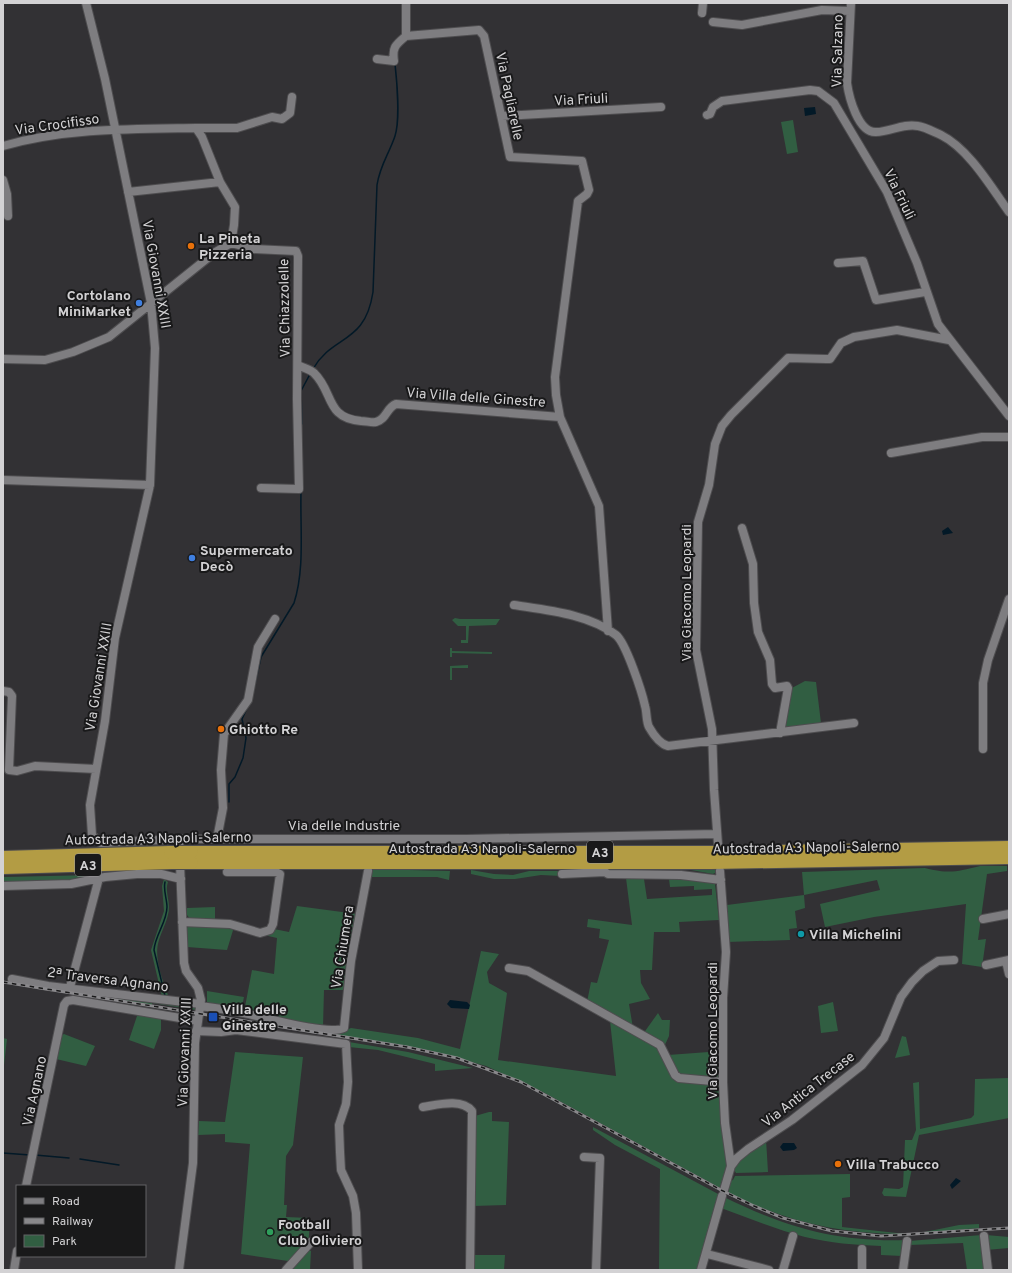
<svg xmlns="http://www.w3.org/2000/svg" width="1012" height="1273" font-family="Overpass,sans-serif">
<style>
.green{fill:#315e42}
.water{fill:#031927}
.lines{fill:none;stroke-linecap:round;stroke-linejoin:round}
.stream{stroke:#031927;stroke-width:1.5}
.minor-casing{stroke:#4e4d4f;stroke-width:10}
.highway-casing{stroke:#4e4d4f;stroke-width:14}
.minor{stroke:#7e7d80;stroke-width:8}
.highway{stroke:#b39c44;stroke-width:12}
.rail-casing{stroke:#89888b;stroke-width:3}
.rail{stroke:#19191a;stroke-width:1.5;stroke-dasharray:4.5;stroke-linecap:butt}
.highway-bridge-casing{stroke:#4e4d4f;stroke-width:14;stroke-linecap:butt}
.highway-bridge{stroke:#b39c44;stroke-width:12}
.food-dot{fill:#e8710a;stroke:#19191a;stroke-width:1.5}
.shop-dot{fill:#3f7fe0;stroke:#19191a;stroke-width:1.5}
.culture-dot{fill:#0f9aa8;stroke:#19191a;stroke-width:1.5}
.transit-dot{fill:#1a4fb4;stroke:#19191a;stroke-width:1.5}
.leisure-dot{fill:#2e9e5b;stroke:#19191a;stroke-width:1.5}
.labels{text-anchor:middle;stroke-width:4;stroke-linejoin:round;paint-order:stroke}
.shield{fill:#19191a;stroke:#9b9a9c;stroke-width:1}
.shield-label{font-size:13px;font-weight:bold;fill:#d3d2d4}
.street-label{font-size:14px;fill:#d3d2d4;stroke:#19191a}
.poi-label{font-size:14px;font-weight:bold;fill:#d3d2d4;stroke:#19191a;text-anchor:start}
</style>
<rect width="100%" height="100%" fill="#323134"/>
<!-- green -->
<path class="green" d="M793,120L798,152L787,154L781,122Z
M455,618L460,619H500L496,625L469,626L468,643H461V640H466V626H458L452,620Z
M450,648H452V651L492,652V654L452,653V657H450Z
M468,665V668H452V680H450V666Z
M805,681L816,682L821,723L818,725L784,728L790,689Z
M980,866H1007V871L987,874L978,940L986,939L982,967L962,964L966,904L874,917L825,927L820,904L880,890L877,880L804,895L805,908L795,911L797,928L789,929L790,940L727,942L729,939L727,905L804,895L802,872L925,868C950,874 956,872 980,866Z
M370,869L450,871L449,880L437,877H369Z
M471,870L494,874L513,875L529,871H560L561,876L541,875L515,879H494L471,874Z
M691,870H715V873L713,874Z
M95,875L69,881L3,883V877Z
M626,878L644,879L647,899L712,895V889L694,890V886L670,887L669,879H691L715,884L719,920L679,922L680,932H654L652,970H640L641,983L650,999L629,1004L633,1028L587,1002L591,982L597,983L609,940L599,938L600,929L587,927L588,919L632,925Z
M164,879L168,882C165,890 169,899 169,907C169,918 162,930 159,940C153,958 163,981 169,998L162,997L151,950L164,911L162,886Z
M297,906L357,914L346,990H324L323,1027L244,1012L252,970L274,974L277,938L264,935L274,929L289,932Z
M215,907V920L190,919L187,915V908Z
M190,924L234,927L227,950L187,947V928Z
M481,951L499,954L487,972L489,983L507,993L498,1060L616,1076L610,1021L658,1045L672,1077L721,1084L729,1166L722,1189L541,1091L486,1066L427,1050L255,1021V1019L222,1014V1012L344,1031L351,1028L418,1038L460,1049Z
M55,989L196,1005V1010L152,1003V1005Z
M207,991L244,997L241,1011L207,1004Z
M833,1002L838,1031L821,1033L818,1006Z
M138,1013L161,1017V1030L154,1049L129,1040Z
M658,1013L662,1020H670L669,1036L664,1047L643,1034Z
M64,1034L95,1046L86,1066L56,1059L62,1035Z
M902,1036L906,1037L910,1055L895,1058Z
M3,1038L7,1039L3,1074Z
M349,1042L408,1052L473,1068L435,1071V1064L378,1050L349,1047Z
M722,1051V1079L680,1076L668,1055Z
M235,1052L303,1057L293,1145L286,1156L284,1205H287L286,1217L309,1218C310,1245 309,1245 288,1261L241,1254L250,1144L225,1142V1134L198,1135L199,1121L225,1122Z
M1009,1078V1118L919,1135L906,1197L884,1196L882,1193L884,1188L899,1189L903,1187L905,1140H912L916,1130L913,1083L919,1082L920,1129L971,1118L974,1115L975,1079Z
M489,1112H492V1121L509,1122L506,1205L473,1206L475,1116Z
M593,1127L720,1195L699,1270H659L660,1169L615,1145L593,1130Z
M766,1139L768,1172L736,1173L733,1168L739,1160Z
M850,1174V1197L842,1198V1227L906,1234C841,1235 782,1221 725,1191L729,1181L733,1180L735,1176Z
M724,1197C785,1227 836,1242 905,1240L902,1256L881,1255V1246C855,1245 830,1243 805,1237C777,1230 749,1218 721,1208Z
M979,1224V1228L920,1233L959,1225Z
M982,1235L986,1270H967L963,1243L909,1245V1241Z
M986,1235L1009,1237V1248L986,1250Z
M308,1250L311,1251L310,1270H287Z
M472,1255H505L504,1270H472Z"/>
<!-- water -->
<path class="water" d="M815,107L816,114L805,116L804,108Z
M948,527L953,533L943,535L942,531Z
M450,1000L467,1002L470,1005L469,1009L451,1008L447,1004Z
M783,1143H794L797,1148L794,1150L783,1151L780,1147Z
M956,1178L961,1181L952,1189L950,1185Z"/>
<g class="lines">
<!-- stream -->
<path class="stream" d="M313,369C333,334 365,345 373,292L377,185C380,165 389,154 395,136C400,120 397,82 395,64
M302,424L301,391L310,374
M253,693L261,657L294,603C305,569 300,528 301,492
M229,802V784L235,777L243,758L246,738L242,719L249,704
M165,996L154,950C155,935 167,922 167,907C167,899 163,890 165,882
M3,1153L30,1155
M35,1155L69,1158
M80,1159L119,1165"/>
<defs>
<path id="minor" d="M86,3L105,79L151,303L155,348L150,485L115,638L105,721L90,805L92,835L101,843L179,839H466L717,834
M851,3L847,83C849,97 858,133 876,132C890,132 903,123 918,126C925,127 934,132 941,135C969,149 991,187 1009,212
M702,13L703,3
M713,22L742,25L822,10L850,11
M406,36L479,30L484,36L510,157L582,161L589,190L587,194L578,201L555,377L556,395L560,417L599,506L608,631
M406,36V3
M377,59L394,61C392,48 395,45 406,36
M707,115L710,114L713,107L722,101L810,90L818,91L834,103L887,192L917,263L938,324L1009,416
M502,116L661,107
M196,128H237L272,117L282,119L290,113L292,97
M3,146C65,128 132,129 196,128L202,137L220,182L235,207L234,225L231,243
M3,180L7,194L8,216
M128,192L220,182
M838,263L863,261L876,300L925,292
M3,359L45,360L73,352L109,337L214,253L231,243L253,249L296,251L298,256L297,399L299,489L261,488
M298,365C303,368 310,369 314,373C334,392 325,418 361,421C366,421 372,423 376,422C387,419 386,408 396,404L560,417
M891,453L982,437H1009
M3,480L150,485
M742,528L753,564L754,603L758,632L770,660L772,684L775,688L787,686L788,688L780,733
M514,605C546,610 589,614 616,635C626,643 642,692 645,706C647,712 646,721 649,727C653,734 660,744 668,746L854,723
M3,691L9,692L12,696L9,770L17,771L35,766L96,769
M983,749V683L988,660L1009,599
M217,839L223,808L221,770L224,734L248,700L258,647L275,619
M718,844L714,790L712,729L696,650L698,522L709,485L715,444L722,426L731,415L788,358L826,359H830L841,343L854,337L897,330L949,340
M720,871L726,952L723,998V1082L725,1123L731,1166L724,1190
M562,874L605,872L608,874L681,875L721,880
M3,886L71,884L105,877L137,874H161L181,879
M983,919L1009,914
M182,922L230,924L260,933L270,930L273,924L280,874L276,872H227
M1006,961L1009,974
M986,965L1009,960
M509,968L528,971L660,1045L675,1075L679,1078L723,1082
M12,979L48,986L201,1004
M70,987L99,878
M200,1006C215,1008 229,1010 244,1013C264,1017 327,1036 344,1028L351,961L368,871
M196,1031L221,1032L236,1030L346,1044L348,1082L346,1104L339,1125L340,1152L341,1170L353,1196L356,1213L358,1270
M423,1107C437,1105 461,1098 472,1111L470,1270
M584,1157L600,1158L596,1270
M731,1166L737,1158L748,1149L792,1120L862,1065L884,1038L901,997L912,982L923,971L938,961L954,960
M26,1186L64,1005L67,1001L73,1000L198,1021
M984,1236L988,1270
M862,1249V1270
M711,1255L769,1270
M14,1270L17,1251
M179,1270L193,1163L195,1043L201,1000L198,988L186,971L184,963L179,839
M286,1270L311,1242
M701,1270L722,1196
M783,1270L793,1236
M903,1270L907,1241"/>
<path id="highway" d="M192,852H725L1009,847
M3,857L170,852
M192,863H712L1009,858
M3,868L172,863"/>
</defs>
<!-- minor casing -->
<use href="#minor" class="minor-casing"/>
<!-- highway casing -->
<use href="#highway" class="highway-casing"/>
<!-- minor -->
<use href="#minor" class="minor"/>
<!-- highway -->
<use href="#highway" class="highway"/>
<defs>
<path id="rail" d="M3,982L407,1047L457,1058L521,1082L721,1190L754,1206L783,1218L832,1231L881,1236L1009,1228"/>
</defs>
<!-- rail casing -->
<use href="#rail" class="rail-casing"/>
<!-- rail -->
<use href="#rail" class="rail"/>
<defs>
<path id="highway-bridge" d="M170,852H192
M172,863H192"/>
</defs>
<!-- highway-bridge casing -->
<use href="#highway-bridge" class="highway-bridge-casing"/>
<!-- highway-bridge -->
<use href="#highway-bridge" class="highway-bridge"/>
</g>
<!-- markers -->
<g class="food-dot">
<circle cx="191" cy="246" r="4"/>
<circle cx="221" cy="729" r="4"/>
<circle cx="838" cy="1164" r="4"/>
</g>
<g class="shop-dot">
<circle cx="139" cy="303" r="4"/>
<circle cx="192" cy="558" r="4"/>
</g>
<circle class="culture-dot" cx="801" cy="934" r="4"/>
<rect class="transit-dot" x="208" y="1012" width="10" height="10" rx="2"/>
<circle class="leisure-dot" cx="270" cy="1232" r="4"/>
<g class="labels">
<!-- shield labels -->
<g class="shield">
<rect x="587" y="841" width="26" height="22" rx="3"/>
<rect x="75" y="854" width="26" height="22" rx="3"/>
</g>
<g class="shield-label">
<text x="600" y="857">A3</text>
<text x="88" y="870">A3</text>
</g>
<!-- street labels -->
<g class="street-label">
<text transform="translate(837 51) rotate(-89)" y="5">Via Salzano</text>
<text transform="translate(510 96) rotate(78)" y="5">Via Pagliarelle</text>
<text transform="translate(581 99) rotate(-3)" y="5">Via Friuli</text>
<text transform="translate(57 124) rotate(-8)" y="5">Via Crocifisso</text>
<text transform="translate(900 194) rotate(64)" y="5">Via Friuli</text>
<text transform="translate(157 274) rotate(80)" y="5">Via Giovanni XXIII</text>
<text transform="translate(284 308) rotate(-91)" y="5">Via Chiazzolelle</text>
<text transform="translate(476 397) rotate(4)" y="5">Via Villa delle Ginestre</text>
<text transform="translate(686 593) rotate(-90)" y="5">Via Giacomo Leopardi</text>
<text transform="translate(98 677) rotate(-81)" y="5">Via Giovanni XXIII</text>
<text x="344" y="830">Via delle Industrie</text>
<text transform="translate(158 838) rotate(-1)" y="5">Autostrada A3 Napoli-Salerno</text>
<text transform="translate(806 847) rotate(-1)" y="5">Autostrada A3 Napoli-Salerno</text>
<text x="482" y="853">Autostrada A3 Napoli-Salerno</text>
<text transform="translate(342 947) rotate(-81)" y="5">Via Chiumera</text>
<text transform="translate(108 979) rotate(7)" y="5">2ª Traversa Agnano</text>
<text transform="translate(712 1031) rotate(-90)" y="5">Via Giacomo Leopardi</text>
<text transform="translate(184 1052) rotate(-88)" y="5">Via Giovanni XXIII</text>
<text transform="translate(808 1089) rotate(-38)" y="5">Via Antica Trecase</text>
<text transform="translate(34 1091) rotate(-78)" y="5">Via Agnano</text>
</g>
<!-- poi labels -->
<g class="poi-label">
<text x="199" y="243">La Pineta<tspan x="199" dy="16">Pizzeria</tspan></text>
<text x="131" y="300" text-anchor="end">Cortolano<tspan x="131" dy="16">MiniMarket</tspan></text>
<text x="200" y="555">Supermercato<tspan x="200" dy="16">Decò</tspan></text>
<text x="229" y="734">Ghiotto Re</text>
<text x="809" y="939">Villa Michelini</text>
<text x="222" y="1014">Villa delle<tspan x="222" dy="16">Ginestre</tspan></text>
<text x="846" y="1169">Villa Trabucco</text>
<text x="278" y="1229">Football<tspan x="278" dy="16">Club Oliviero</tspan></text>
</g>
</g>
<!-- border -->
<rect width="1012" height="1273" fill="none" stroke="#d3d2d4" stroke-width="8"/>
<!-- legend -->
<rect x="16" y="1185" width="130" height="72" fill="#19191a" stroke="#636364"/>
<rect x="24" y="1198" width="20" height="6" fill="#7e7d80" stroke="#636364"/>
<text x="52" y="1205" font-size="12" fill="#d3d2d4">Road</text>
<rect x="24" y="1218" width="20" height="6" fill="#89888b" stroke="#636364"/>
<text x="52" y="1225" font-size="12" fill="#d3d2d4">Railway</text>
<rect x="24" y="1235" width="20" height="12" fill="#315e42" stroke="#636364"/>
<text x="52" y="1245" font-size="12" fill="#d3d2d4">Park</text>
</svg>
